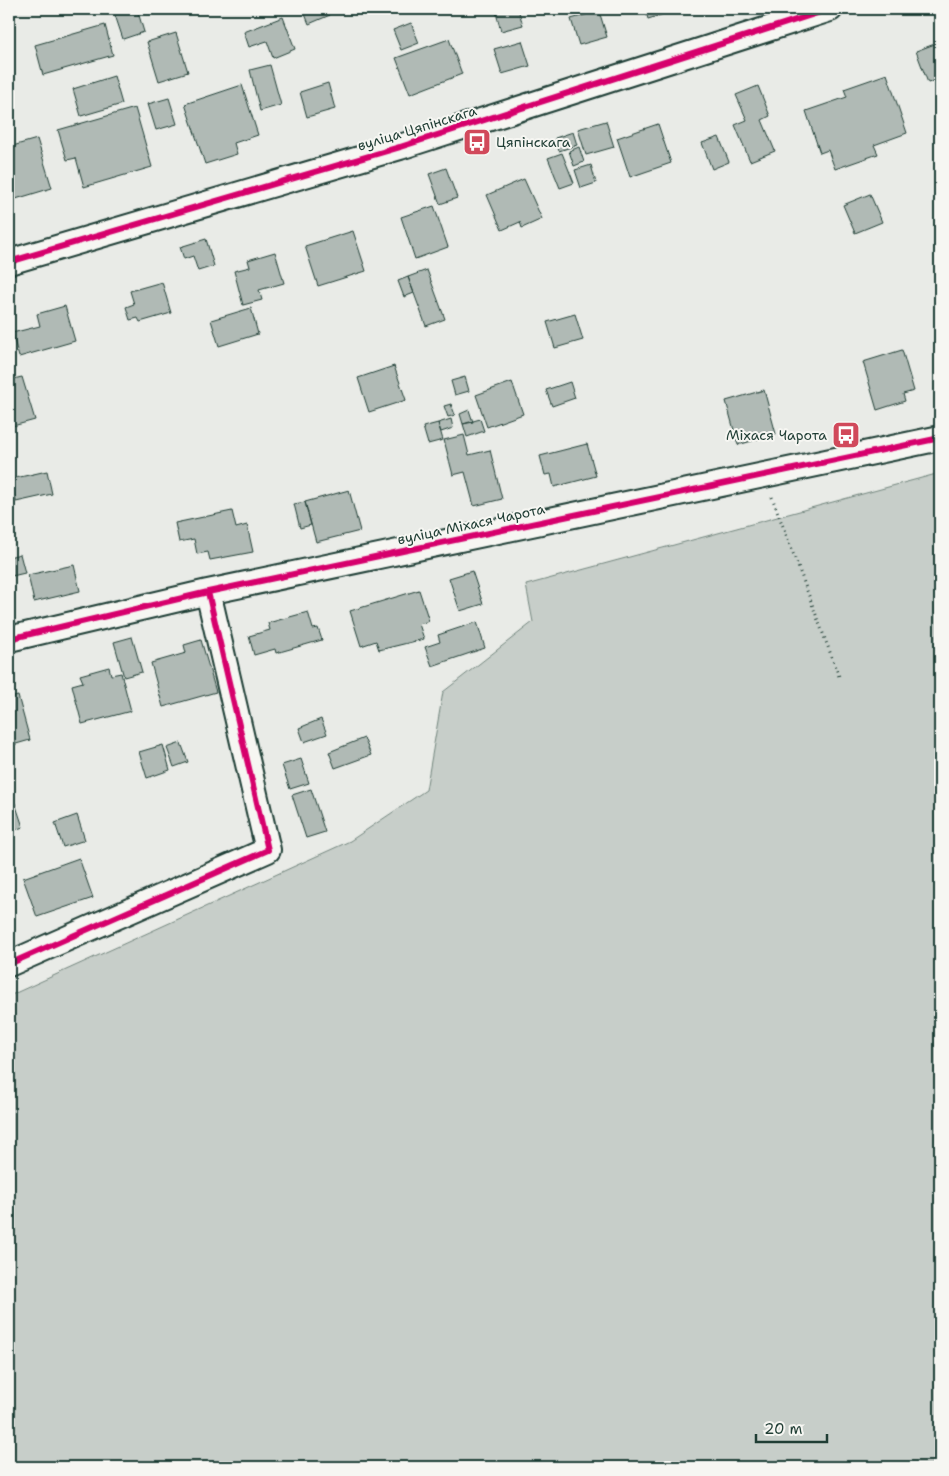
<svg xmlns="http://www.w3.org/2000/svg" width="949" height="1476" font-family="'Shantell Sans',sans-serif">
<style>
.green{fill:#c7cec9;stroke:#73867e}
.building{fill:#b0bab5;stroke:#1f3d34}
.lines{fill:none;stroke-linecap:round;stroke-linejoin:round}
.minor-casing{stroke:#1f3d34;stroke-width:28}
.path{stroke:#1f3d34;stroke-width:3;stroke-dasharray:1 4;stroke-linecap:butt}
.minor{stroke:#f6f6f2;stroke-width:24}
.cycleway-casing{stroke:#f6f6f2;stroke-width:9}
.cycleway{stroke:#d6006c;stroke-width:6}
.labels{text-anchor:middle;stroke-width:4;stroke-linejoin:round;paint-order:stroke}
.street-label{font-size:14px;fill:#1f3d34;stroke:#f6f6f2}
.poi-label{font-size:14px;fill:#1f3d34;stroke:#f6f6f2;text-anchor:start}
</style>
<rect width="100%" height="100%" fill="#e9ebe7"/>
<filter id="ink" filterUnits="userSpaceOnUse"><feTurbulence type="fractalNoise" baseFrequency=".02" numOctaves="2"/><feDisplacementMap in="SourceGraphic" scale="10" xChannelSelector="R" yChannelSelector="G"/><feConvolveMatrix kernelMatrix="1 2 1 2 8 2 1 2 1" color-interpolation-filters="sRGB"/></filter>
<g filter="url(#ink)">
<!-- green -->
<path class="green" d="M940,473V1467H9V996L350,841L426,790L443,692L533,622L526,585Z"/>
<!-- building -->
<path class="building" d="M113,9H137L144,32L123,39Z
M303,9H327L330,15L309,24Z
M495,9H518L523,25L501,31Z
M645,9H680L648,19Z
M599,11L607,37L579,45L571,19Z
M283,17L295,49L273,58L267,41L249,47L244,32Z
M411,23L419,43L401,50L393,30Z
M105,25L113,55L43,75L35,45Z
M176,33L188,72L159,81L147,42Z
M449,39L462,74L410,94L396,58Z
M522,41L530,66L502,74L494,49Z
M940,42V79L928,83L916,51Z
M270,65L281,105L260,111L250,70Z
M887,74L907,133L874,145L878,154L835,169L828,150L820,153L806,111L847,97L844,89Z
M114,76L122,104L81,116L73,89Z
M328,83L335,109L307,117L300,92Z
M242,85L258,135L234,143L237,154L205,164L185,104Z
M758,86L770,116L762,120L775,151L750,161L735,125L747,120L736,95Z
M169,98L177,124L156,130L148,104Z
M135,108L152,167L84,187L76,158L67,160L58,130Z
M606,121L614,147L586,155L578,129Z
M658,124L671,163L630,177L617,138Z
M573,132L577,145L559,151L555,138Z
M719,137L729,162L712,169L702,143Z
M37,139L52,188L9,201V147Z
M579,147L584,162L574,166L569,151Z
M562,153L574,183L560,188L548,158Z
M591,165L596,183L581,188L575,170Z
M446,168L457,198L440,204L429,174Z
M524,179L542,219L522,228L520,222L502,230L487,195Z
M870,194L882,222L855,233L843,205Z
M434,206L448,247L415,259L401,217Z
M353,231L366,271L318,286L305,246Z
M206,239L214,266L198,271L193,256L184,259L180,247Z
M275,252L284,283L259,290L262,300L243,305L234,271L250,267L248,260Z
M427,270L445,319L426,326L408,277Z
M408,277L414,293L404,297L398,281Z
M162,282L171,313L140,322L138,318L130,320L126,307L134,304L130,291Z
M65,306L75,341L19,357L12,333L40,326L37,314Z
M251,308L258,334L219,346L211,320Z
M575,314L583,340L555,348L547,322Z
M902,350L914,391L903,394L905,401L877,410L863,362Z
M394,366L406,400L369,412L358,378Z
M22,377L35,420L9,427V380Z
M465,377L469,391L455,395L451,381Z
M512,382L523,414L487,427L476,395Z
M570,382L575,398L552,406L546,390Z
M764,390L776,434L738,445L726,401Z
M451,404L455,415L448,417L444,406Z
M469,410L473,422L463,424L460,414Z
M451,419L453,428L441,432L438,423Z
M480,419L484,431L467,437L463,424Z
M438,423L443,440L428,444L423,427Z
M464,435L469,455L490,450L502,499L474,506L465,472L453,475L444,440Z
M587,444L596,476L554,487L551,474L545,475L540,456Z
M47,471L52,494L16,502L11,479Z
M349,490L360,531L316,542L305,502Z
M305,502L311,525L300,528L294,504Z
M232,511L236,528L247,525L253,552L210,560L208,552L197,554L194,539L179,542L175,523Z
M20,554L25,573L12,576L9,557Z
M74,565L80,591L34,602L28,575Z
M472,571L483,604L460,611L449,578Z
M419,590L429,621L419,624L424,639L379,650L376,641L361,646L350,611Z
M308,612L313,629L318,628L322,640L276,653L275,649L254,655L249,636L270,630L268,623Z
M477,622L485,648L432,666L425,647L440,642L438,635Z
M132,637L142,672L124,677L114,642Z
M201,640L216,692L163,707L151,663L186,653L184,645Z
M109,667L111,675L121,673L131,711L82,724L72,685L83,682L80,675Z
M18,696L30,740L9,746V698Z
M321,719L327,734L304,742L299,728Z
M364,738L371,755L335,768L329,752Z
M181,743L188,762L174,767L167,748Z
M163,745L170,770L147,778L139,752Z
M301,759L309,783L290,789L282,765Z
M311,789L325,832L306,838L292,795Z
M15,803L23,827L9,832V805Z
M77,815L85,840L63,847L55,823Z
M79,858L93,898L37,917L23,878Z"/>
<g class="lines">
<defs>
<path id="minor" d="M9,262L400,147L830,9
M9,639L208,592L940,438
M9,964L268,850L208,592"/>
</defs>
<!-- minor casing -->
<use href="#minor" class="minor-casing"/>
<!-- path -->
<path class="path" d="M772,497L840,679"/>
<!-- minor -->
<use href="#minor" class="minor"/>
<defs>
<path id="cycleway" d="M9,262L400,147L830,9
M9,639L208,592L940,438
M9,964L268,850L208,592"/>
</defs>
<!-- cycleway casing -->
<use href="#cycleway" class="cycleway-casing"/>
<!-- cycleway -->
<use href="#cycleway" class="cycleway"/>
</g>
</g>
<!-- icons -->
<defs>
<symbol id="bus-square" viewBox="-11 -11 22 22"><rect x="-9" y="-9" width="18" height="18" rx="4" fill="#d1495b" stroke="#f6f6f2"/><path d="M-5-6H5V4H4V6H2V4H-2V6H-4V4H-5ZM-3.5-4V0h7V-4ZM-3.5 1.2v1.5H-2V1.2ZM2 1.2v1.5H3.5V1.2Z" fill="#fff"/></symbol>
</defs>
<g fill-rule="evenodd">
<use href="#bus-square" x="461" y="126" width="32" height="32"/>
<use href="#bus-square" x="830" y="419" width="32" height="32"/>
</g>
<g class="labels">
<!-- street labels -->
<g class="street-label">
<text transform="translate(417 128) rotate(-17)" y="5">вуліца Цяпінскага</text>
<text transform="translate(471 524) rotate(-12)" y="5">вуліца Міхася Чарота</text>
</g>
<!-- poi labels -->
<g class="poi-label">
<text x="496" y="147">Цяпінскага</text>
<text x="827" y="440" text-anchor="end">Міхася Чарота</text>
</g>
</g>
<!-- margin -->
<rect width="949" height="1476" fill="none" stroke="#f6f6f2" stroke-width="30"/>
<rect x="15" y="15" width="919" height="1446" fill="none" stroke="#1f3d34" stroke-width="2" filter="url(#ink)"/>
<!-- scale -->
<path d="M756 1434v8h71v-8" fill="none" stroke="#1f3d34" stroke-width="2.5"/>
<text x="764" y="1434" font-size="15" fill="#1f3d34" stroke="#f6f6f2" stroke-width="4" paint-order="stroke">20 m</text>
</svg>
